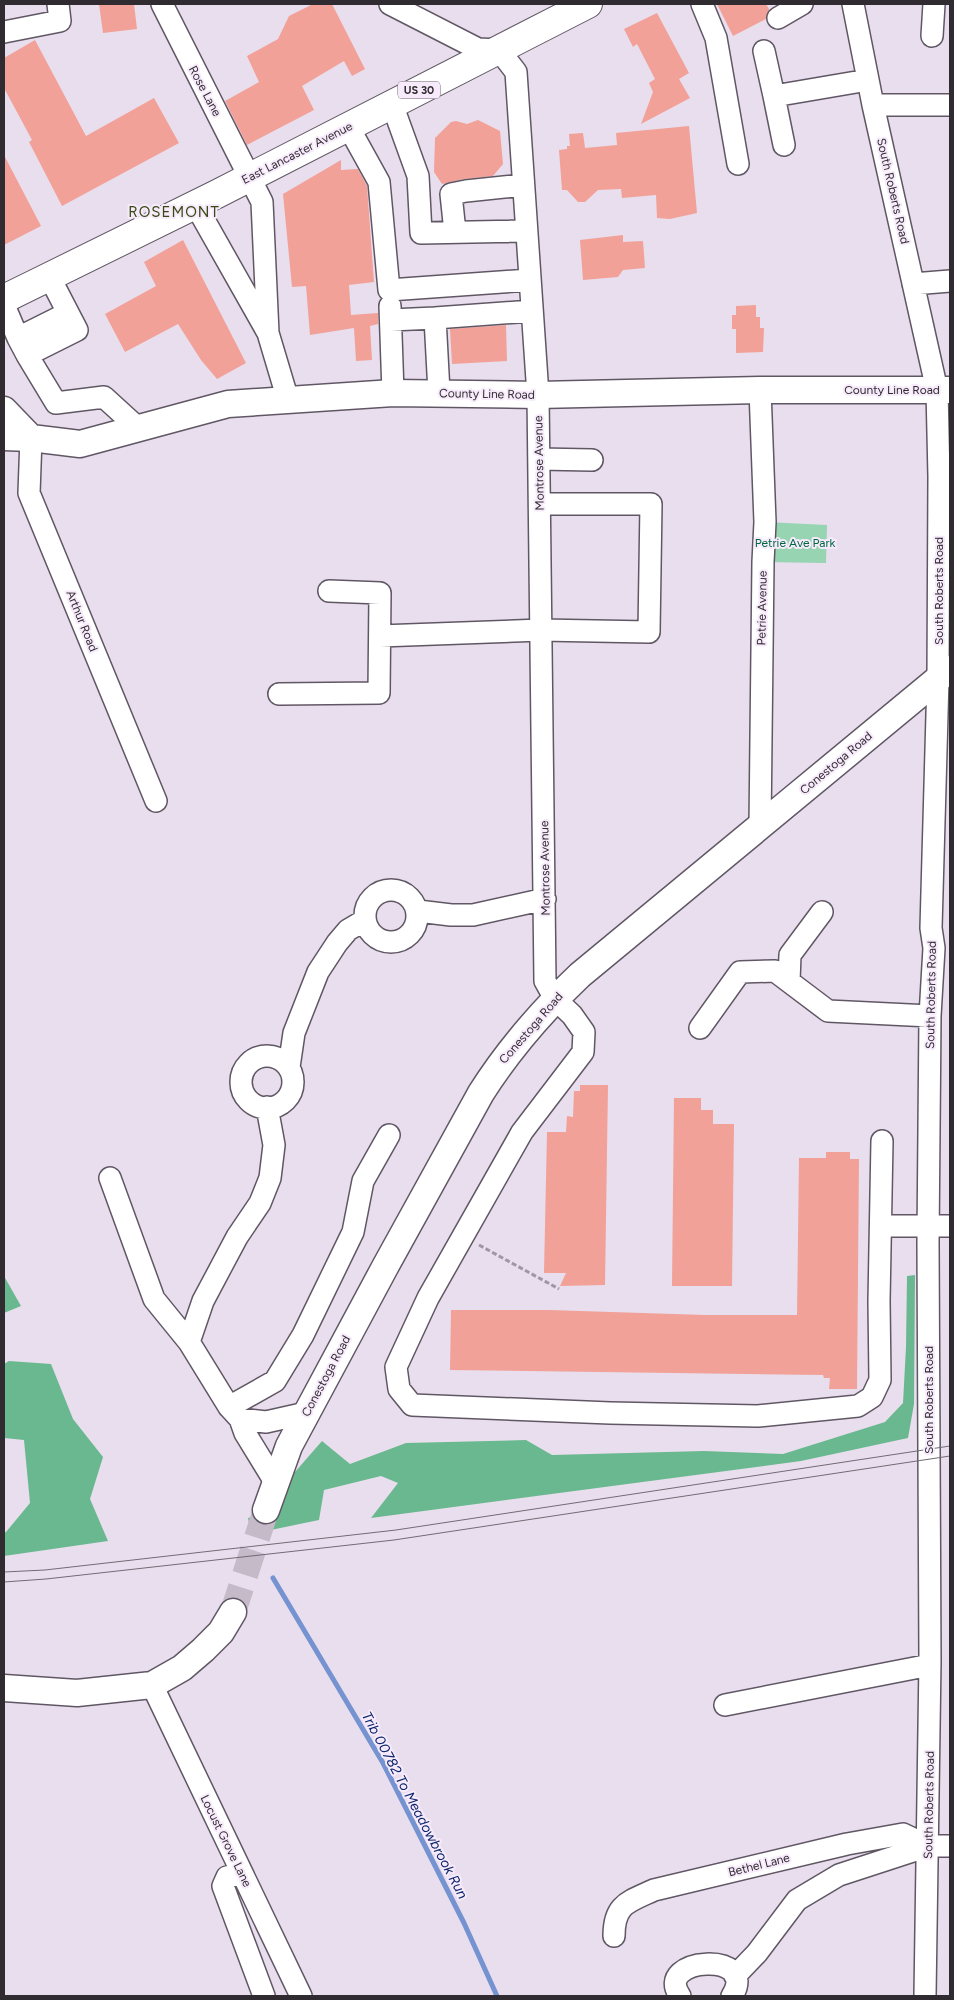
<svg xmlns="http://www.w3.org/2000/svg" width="954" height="2000" font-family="Figtree,sans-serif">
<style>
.green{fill:#96d4b2}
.forest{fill:#6ab88f}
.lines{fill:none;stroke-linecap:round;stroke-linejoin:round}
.stream{stroke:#7593d0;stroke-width:5}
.building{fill:#f1a197}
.major-tunnel{stroke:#c4bac8;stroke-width:26;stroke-dasharray:26 13;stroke-linecap:butt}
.minor-casing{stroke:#605764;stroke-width:24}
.major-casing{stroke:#605764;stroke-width:29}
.highway-casing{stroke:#605764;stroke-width:30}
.path{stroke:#9f97a3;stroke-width:3;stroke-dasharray:5 2.5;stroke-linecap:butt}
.minor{stroke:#fff;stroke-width:21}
.major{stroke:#fff;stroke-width:26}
.highway{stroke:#fff;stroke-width:28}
.tram{stroke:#726b74;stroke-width:1}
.labels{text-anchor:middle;stroke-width:4;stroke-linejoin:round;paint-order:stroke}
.shield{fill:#f7ebfb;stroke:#6c656e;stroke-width:1}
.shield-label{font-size:11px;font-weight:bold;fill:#302b31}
.street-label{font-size:12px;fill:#302b31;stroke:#f7ebfb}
.park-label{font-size:12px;fill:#016742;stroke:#f7ebfb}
.water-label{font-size:14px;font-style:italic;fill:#0b266d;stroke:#f7ebfb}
.quarter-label{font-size:15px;letter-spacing:1px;fill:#374813;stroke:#f7ebfb}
</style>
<rect width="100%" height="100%" fill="#e9deee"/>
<!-- green -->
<path class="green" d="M765,522L827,525L826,563L763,562Z"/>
<!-- forest -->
<path class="forest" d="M915,1275L914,1404L908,1438L801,1461L371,1518L398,1483L381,1476L324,1490L319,1520L251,1534L248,1518L280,1511L288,1480L322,1441L350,1464L406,1443L526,1440L552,1455L704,1451L783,1454L885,1422L903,1403L906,1347L907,1276Z
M4,1276L21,1306L4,1313Z
M9,1361L51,1364L73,1419L103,1457L90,1499L108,1541L4,1556V1533L6,1532L30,1503L24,1440L4,1438V1364Z"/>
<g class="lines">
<!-- stream -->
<path class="stream" d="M273,1578L383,1763L464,1923L497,1996"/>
</g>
<!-- building -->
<path class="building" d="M99,4H134L137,29L103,33Z
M313,4H332L365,69L352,76L344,61L302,86L314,110L247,145L225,101L259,82L247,56L278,39L289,16Z
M717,4H766L769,9L766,19L733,36Z
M657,13L689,73L679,79L690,98L641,124L653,92L649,83L655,79L637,44L633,47L624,29Z
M35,40L86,136L154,98L179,143L62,206L29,142L32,140L4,88V58Z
M478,120L500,131L503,164L493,176L464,179L442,184L434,172L435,138L451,122L456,121L467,124Z
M689,126L697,213L670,219L657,218L656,195L622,198L621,189L598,190L585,202H578L567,190H562L559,150L567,149V146H570L569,134L583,133L585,148L617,145L616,133Z
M4,155L41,226L4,245Z
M341,160V170L358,169L367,186L374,282L349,285L351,315L378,313V324L370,326L372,360L356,361L354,328L310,335L306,286L292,287L283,194Z
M623,235V242L643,241L645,268L623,270L618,277L583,280L580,240Z
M183,240L246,363L217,379L201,360L178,324L125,352L105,314L156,286L144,262Z
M756,305V317H760V328H764L763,352L736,353V329H732V315H736V306Z
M506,325L507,361L452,364L450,329Z
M580,1085H608L605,1285L560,1286L566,1273H544L547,1132H566L567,1116L573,1117L574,1091H580Z
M674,1098H701V1110H713V1124H734L732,1286H672Z
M826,1152H850V1159H859L857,1389H829L830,1378H824L823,1375L450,1370L451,1310H549L705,1315H797L799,1158H826Z"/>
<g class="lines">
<!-- major-tunnel -->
<path class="major-tunnel" d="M233,1612L266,1510"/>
<defs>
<path id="minor" d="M162,4L262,202L268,333L195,204
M390,4L478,49L499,50L516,72L538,395L545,981L555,999L572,1015L584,1032L583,1052L522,1132L428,1298L396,1367L399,1389L412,1405L610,1413L758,1416L858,1406L872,1397L880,1380L879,1301L882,1141
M702,4L716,38L738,164
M853,4L873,105L937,390L939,477L938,679L931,928L934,948L930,1016L928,1242L930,1661L925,1996
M778,18L802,4
M4,32L60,21L58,4
M932,36L934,4
M764,51L774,96
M392,104L418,176L421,233L526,231
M873,105H950
M348,126L379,182L389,290L529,280
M784,145L774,96L868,80
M455,232L451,194L466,191L523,185
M49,276L77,330L27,355L56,403L104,397L138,428
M913,284L950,281
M4,305L18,338
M390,306L393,393
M391,320L435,318
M268,333L288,400
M27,355L18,338L68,313
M439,392L435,318L532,311
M31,438L29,493L156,801
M539,459L592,460
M380,636L541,630L649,632L651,504H540
M279,694L379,693L380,593L329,591
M760,827L763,562L765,522L760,390
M365 916a26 26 0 1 1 52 0a26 26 0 1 1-52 0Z
M418,911L451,915H473L545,899
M789,981L790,955L822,912
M700,1028L740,972L775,971L828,1011L930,1016
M241 1082a26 26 0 1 1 52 0a26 26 0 1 1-52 0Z
M289,1067L294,1033L318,972L337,943L348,930L365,920
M110,1178L154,1299L189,1342L229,1407L240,1419L245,1433L275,1482
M881,1226H950
M189,1342L203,1301L237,1237L260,1203L270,1178L274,1145L267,1107
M229,1407L275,1381L303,1335L353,1232L363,1181L389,1135
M240,1419L266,1422L306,1413
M152,1685L301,1996
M725,1705L930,1665
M242,1873L227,1877L223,1886L264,1996
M614,1936C614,1904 628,1902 654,1890L847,1844L903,1834L928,1846
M735,1976L757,1953L797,1900L839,1875L928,1846H950
M680,1996C652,1957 761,1950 732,1996"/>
<path id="major" d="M4,410L31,438
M4,437L31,438L80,444L228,404L393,393L538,395L760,390H950
M266,1510L289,1446L385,1267L481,1093C509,1049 542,1011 580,975L950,669
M4,1688L77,1693L152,1685L182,1668L203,1650L221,1632L233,1612"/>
<path id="highway" d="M4,299L217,194L588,4"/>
</defs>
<!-- minor casing -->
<use href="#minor" class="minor-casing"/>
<!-- major casing -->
<use href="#major" class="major-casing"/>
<!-- highway casing -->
<use href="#highway" class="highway-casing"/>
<!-- path -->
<path class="path" d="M479,1245L559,1289"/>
<!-- minor -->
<use href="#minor" class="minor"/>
<!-- major -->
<use href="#major" class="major"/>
<!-- highway -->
<use href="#highway" class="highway"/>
<!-- tram -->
<path class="tram" d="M4,1572L45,1570L396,1530L950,1446
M4,1582L46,1579L394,1540L950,1456"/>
</g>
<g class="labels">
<!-- shield labels -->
<rect class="shield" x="398" y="81.5" width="42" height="17" rx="4"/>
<g class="shield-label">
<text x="419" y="94">US 30</text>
</g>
<!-- street labels -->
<g class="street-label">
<text transform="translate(205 91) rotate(62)" y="4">Rose Lane</text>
<text transform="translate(297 153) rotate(-27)" y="4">East Lancaster Avenue</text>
<text transform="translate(893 191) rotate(77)" y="4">South Roberts Road</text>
<text x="892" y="394">County Line Road</text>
<text transform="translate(487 394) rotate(1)" y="4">County Line Road</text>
<text transform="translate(539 463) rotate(-91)" y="4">Montrose Avenue</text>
<text transform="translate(939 591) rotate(-90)" y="4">South Roberts Road</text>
<text transform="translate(762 608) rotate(-89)" y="4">Petrie Avenue</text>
<text transform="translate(82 621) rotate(68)" y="4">Arthur Road</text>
<text transform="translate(836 763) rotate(-40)" y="4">Conestoga Road</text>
<text transform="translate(545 868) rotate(-91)" y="4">Montrose Avenue</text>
<text transform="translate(931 995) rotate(-89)" y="4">South Roberts Road</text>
<text transform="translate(531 1028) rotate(-49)" y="4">Conestoga Road</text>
<text transform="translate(326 1376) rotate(-62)" y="4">Conestoga Road</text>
<text transform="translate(929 1400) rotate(-90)" y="4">South Roberts Road</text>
<text transform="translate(929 1805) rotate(-89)" y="4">South Roberts Road</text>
<text transform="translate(226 1841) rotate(64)" y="4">Locust Grove Lane</text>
<text transform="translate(759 1865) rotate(-14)" y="4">Bethel Lane</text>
</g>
<!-- park labels -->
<g class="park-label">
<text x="795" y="547">Petrie Ave Park</text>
</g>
<!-- water labels -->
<g class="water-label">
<text transform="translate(415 1805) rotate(62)" y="5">Trib 00782 To Meadowbrook Run</text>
</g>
<!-- quarter labels -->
<g class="quarter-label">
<text x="174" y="217">ROSEMONT</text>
</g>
</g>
<!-- border -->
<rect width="954" height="2000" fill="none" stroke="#302b31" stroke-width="10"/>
</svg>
